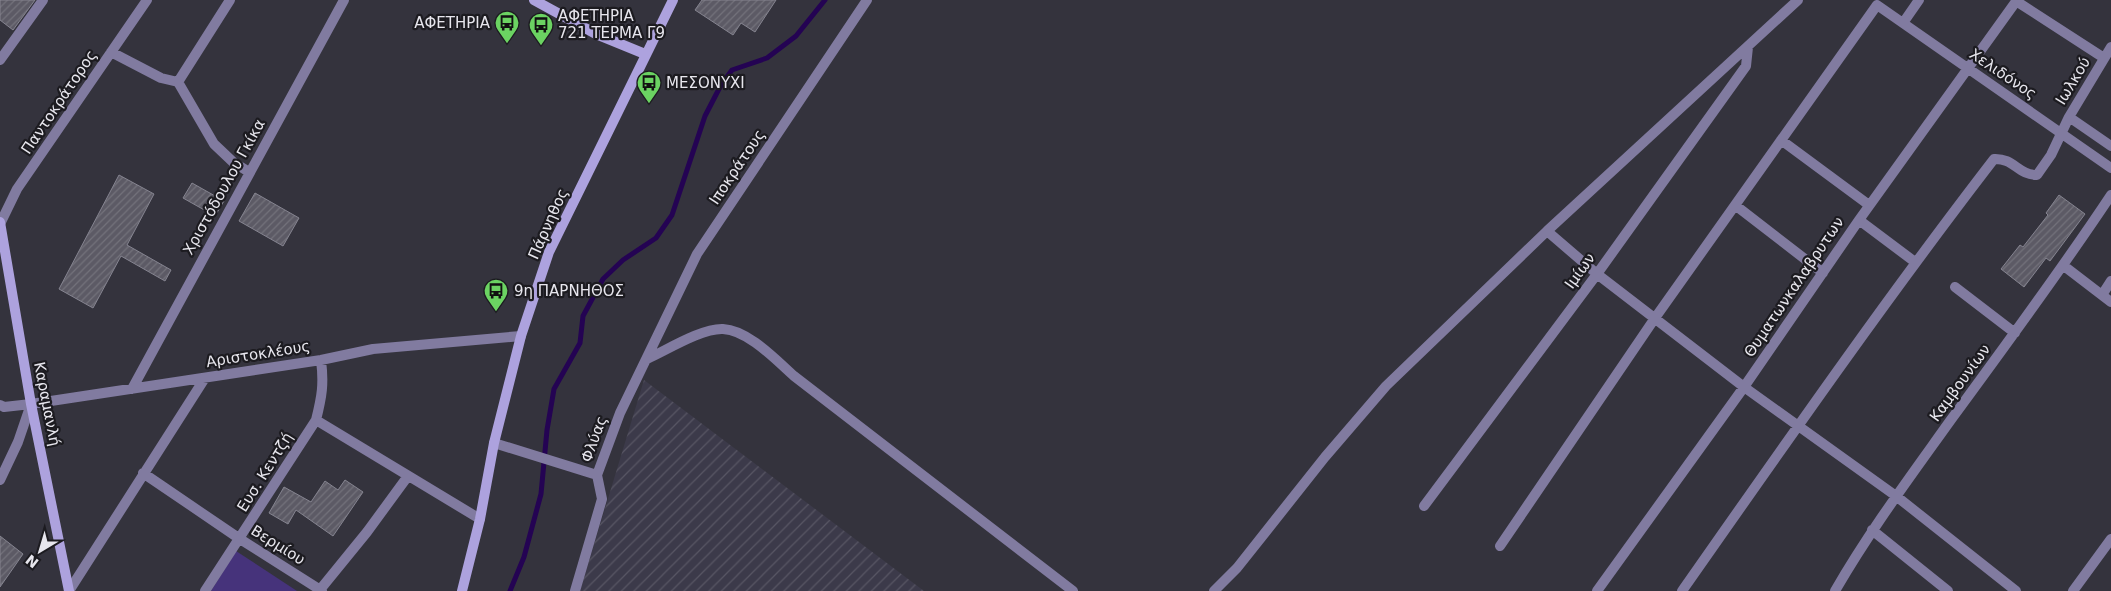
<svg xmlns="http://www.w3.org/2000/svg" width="2111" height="591" font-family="'DejaVu Sans',sans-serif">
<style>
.industrial{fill:url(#industrial-furrows)}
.grass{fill:#46337b}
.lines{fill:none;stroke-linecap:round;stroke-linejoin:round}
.stream{stroke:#240353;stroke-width:5}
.building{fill:url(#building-hatch);stroke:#858490}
.street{stroke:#817ba0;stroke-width:10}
.secondary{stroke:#ada2de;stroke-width:10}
.labels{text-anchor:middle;stroke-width:4.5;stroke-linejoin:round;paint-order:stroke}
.poi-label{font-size:15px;fill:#e7e6ed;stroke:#1c1b20;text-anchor:start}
.street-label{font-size:15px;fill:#e7e6ed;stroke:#1c1b20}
</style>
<defs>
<pattern id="industrial-furrows" width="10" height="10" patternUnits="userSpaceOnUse" patternTransform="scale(1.25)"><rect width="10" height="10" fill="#3c3a4a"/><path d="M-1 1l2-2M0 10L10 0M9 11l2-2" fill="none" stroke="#585664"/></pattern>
<pattern id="building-hatch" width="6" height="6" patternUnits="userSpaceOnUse" patternTransform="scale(1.25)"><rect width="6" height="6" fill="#5c5a65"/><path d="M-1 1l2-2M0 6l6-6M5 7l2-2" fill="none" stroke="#73727b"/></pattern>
</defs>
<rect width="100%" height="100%" fill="#34333d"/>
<!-- industrial -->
<path class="industrial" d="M644,380L924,591H580Z"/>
<!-- grass -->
<path class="grass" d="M236,551L297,591H211Z"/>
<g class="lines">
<!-- stream -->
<path class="stream" d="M510,591L524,557L541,494L547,430L554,389L580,343L583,316L603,279L623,260L656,238L672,215L705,116L721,85L732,70L767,58L796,36L825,0"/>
</g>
<!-- building -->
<path class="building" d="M0,0H35L13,30L0,20Z
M702,0H776L755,32L741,23L733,35L695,10Z
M119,175L154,194L127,245L171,270L165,281L121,256L93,308L59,289Z
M192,183L224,201L215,216L183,198Z
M255,193L299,218L283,246L239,221Z
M2059,195L2085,214L2050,261L2046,258L2024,287L2001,269L2020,245L2023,247L2048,215L2046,213Z
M345,480L363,492L333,536L296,510L288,524L269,513L284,487L311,502L325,481L338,490Z
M0,536L23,554L0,587Z"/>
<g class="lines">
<!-- street -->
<path class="street" d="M2016,1L2104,58
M1903,23L1919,0
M111,52L161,78L178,82L214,144L233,162L249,172
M0,60L43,0
M178,82L230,0
M2069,117L2111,146
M1781,140L1869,205
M1735,205L1823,273
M1859,220L1915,262
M0,224L17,189L147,0
M1547,231L1597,274L1744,387L1896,496L2016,591
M2064,266L2111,302
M1955,287L2015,333
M2102,295L2111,281
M647,359C667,350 702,328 723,329C748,330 776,360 794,376L1073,591
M132,389L344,0
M0,405L4,407L31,404L321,360L373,349L521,336
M316,420L480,519
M494,443L597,475
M143,473L240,539L322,591
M0,480L18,442L31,404
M1424,506L1597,274L1746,66L1748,47
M1872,530L1948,591
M1500,546L1655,318L1877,5L2111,168
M69,591L205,378
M205,591L316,420C322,396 324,384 321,360
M319,591L367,532L408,476
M575,591L602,499L597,475L620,413L697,254L867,0
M1214,591L1237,568L1325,457L1386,386L1547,231L1798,0
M1597,591L1744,387L1859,220L2017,0
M1682,591C1781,450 1879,309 1984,172L1994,159C2014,158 2018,175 2037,175L2051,155L2069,117L2111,47
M1835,591C1869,532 1910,477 1950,421C2005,346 2060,272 2111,195
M2073,591L2111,539"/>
<!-- secondary -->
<path class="secondary" d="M534,0L596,34L645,54
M0,222L31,404L69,591
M462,591L480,519L494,443L521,336L549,252L673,0"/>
</g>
<!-- icons -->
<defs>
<symbol id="bus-pin" viewBox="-11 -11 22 30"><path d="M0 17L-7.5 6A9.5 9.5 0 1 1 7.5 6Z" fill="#6bd362" stroke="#1c1b20"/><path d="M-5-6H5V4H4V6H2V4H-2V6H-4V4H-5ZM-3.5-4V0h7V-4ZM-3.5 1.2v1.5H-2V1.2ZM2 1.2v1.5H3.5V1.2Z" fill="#111"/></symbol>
</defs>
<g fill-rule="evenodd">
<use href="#bus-pin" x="493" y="9" width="28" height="38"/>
<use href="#bus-pin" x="527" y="11" width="28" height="38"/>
<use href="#bus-pin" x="635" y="69" width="28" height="38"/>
<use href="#bus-pin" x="482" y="277" width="28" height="38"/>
</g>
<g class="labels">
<!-- poi labels -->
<g class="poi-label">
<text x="558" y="21">ΑΦΕΤΗΡΙΑ<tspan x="558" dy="17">721 ΤΕΡΜΑ Γ9</tspan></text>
<text x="490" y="28" text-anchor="end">ΑΦΕΤΗΡΙΑ</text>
<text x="666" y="88">ΜΕΣΟΝΥΧΙ</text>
<text x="514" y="296">9η ΠΑΡΝΗΘΟΣ</text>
</g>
<!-- street labels -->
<g class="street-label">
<text transform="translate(2003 74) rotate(34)" y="5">Χελιδόνος</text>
<text transform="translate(2073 81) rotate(-59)" y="5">Ιωλκού</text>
<text transform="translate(59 102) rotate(-56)" y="5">Παντοκράτορος</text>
<text transform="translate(737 167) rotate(-56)" y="5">Ιποκράτους</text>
<text transform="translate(224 187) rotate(-61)" y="5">Χριστόδουλου Γκίκα</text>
<text transform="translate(548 224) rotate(-66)" y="5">Πάρνηθος</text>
<text transform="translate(1580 271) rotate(-54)" y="5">Ιμίων</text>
<text transform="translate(1794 287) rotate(-56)" y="5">Θυματωνκαλαβρυτων</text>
<text transform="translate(258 354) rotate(-9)" y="5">Αριστοκλέους</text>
<text transform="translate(1960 383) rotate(-54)" y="5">Καμβουνίων</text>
<text transform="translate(47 404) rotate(79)" y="5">Καραμανλή</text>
<text transform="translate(594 439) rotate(-70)" y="5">Φλύας</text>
<text transform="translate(265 472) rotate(-58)" y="5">Ευσ. Κεντζή</text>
<text transform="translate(278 545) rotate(32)" y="5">Βερμίου</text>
</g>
</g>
<!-- north arrow -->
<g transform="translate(40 551) rotate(218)" stroke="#1c1b20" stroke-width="4" paint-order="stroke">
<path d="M0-4L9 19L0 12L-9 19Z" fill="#e7e6ed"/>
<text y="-8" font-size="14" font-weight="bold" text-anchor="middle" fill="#e7e6ed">N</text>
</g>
</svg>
